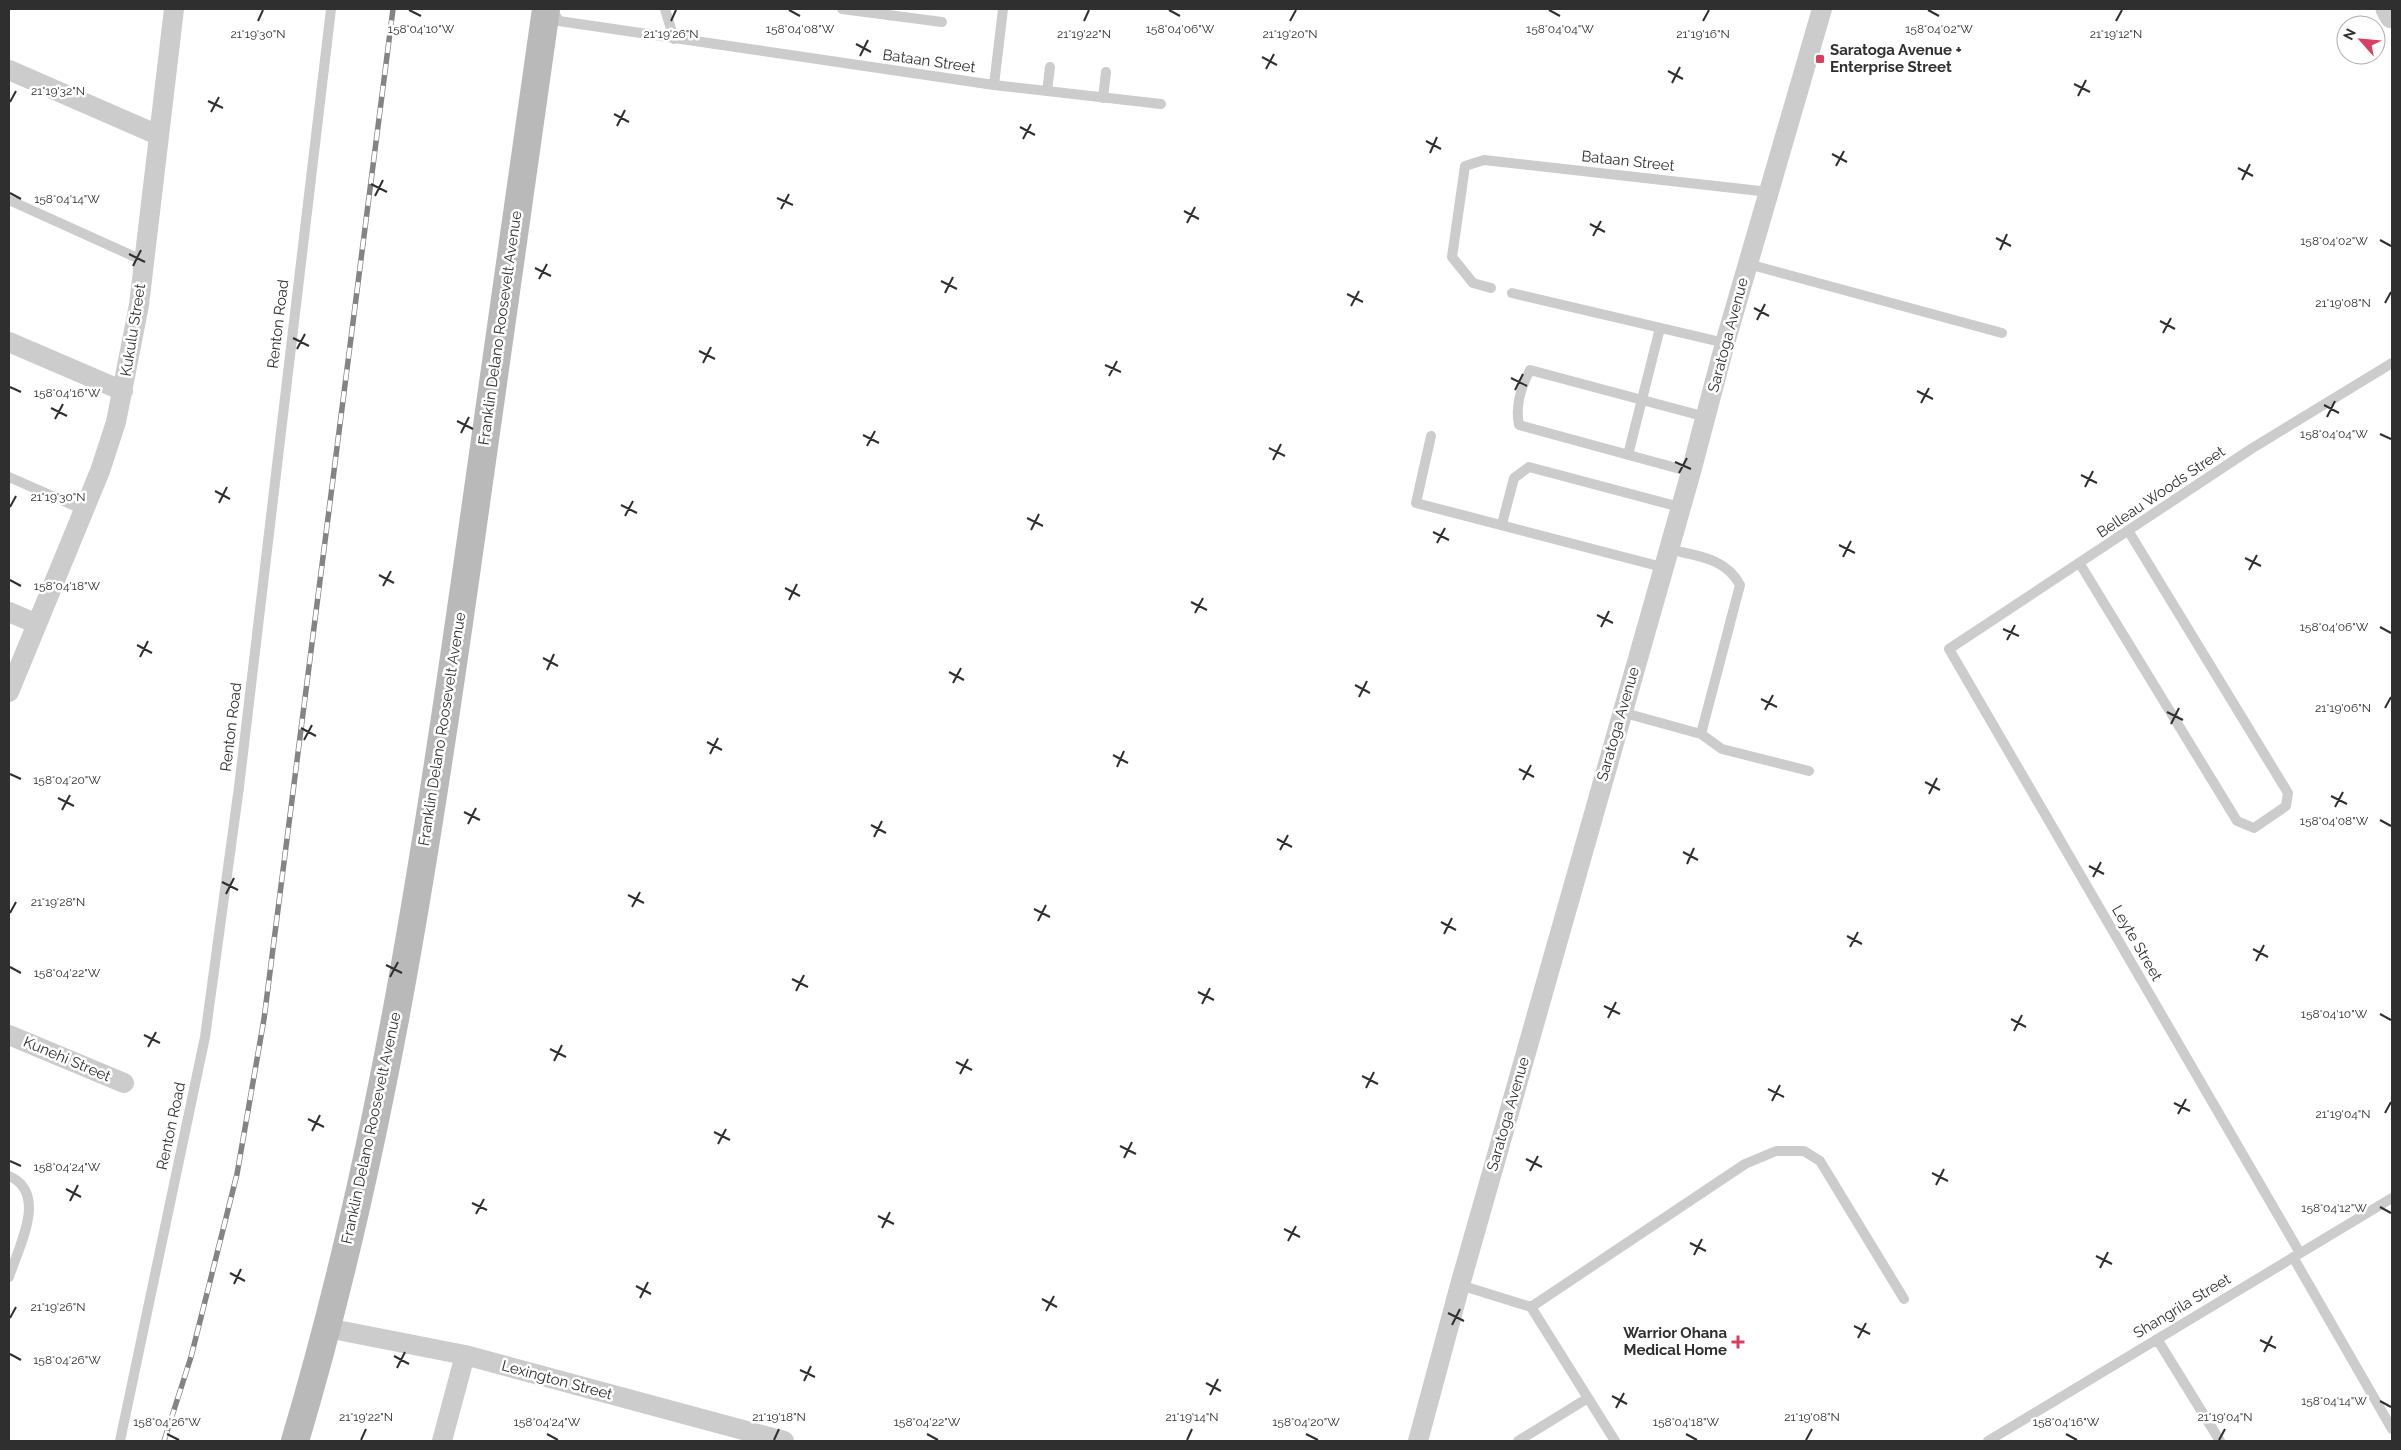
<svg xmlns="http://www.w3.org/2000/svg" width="2401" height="1450" font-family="Raleway,sans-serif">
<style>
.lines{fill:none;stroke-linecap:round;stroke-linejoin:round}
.service{stroke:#ccc;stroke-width:10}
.minor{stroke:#ccc;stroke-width:20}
.tertiary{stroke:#ccc;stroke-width:25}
.secondary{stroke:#b9b9b9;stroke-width:28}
.rail-casing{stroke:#848484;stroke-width:5.5}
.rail{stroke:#fff;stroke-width:4;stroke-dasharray:11;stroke-linecap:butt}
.ticks{fill:none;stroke:#2f2f2f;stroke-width:2}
.poi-dot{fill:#d93f61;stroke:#fff;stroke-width:2}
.labels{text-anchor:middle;stroke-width:5;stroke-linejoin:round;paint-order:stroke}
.poi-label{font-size:15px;font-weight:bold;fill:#2f2f2f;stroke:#fff;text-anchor:start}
.street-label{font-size:15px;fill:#2f2f2f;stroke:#fff}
.ticks-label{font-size:12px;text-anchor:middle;fill:#2f2f2f;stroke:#fff;stroke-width:5;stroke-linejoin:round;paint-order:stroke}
</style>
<rect width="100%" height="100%" fill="#fff"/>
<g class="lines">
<!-- service -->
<path class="service" d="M665,9L674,39
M842,9L942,22
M552,10L559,21L994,85L1161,104
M994,85L1003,9
M1047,91L1050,67
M1103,98L1106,72
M9,200L144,261
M1748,264L2002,333
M1491,288L1473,283L1452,257L1465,166L1484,160L1769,192
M1512,293L1725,343
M1431,436L1416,503L1662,567
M1628,455L1660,328
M1691,472L1519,425C1515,406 1521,387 1530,370L1706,417
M9,477L84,510
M1502,524L1514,478L1529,467L1680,507
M2080,564L2237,821L2254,828L2286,806L2288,793L2129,532
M1621,712L1701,734L1740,585C1725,557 1696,556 1668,549
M1701,734L1722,749L1809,771
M9,1176C49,1193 18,1248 9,1277
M2300,1253L1949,649L2251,449L2392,363
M2293,1257L2392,1429
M1460,1285L1531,1307L1745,1164L1776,1151H1804L1820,1161L1904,1299
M1531,1307L1615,1441
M2157,1339L2220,1441
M120,1441L205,1037L239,787L331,9
M1518,1441L1588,1398
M1988,1441L2392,1198"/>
<!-- minor -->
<path class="minor" d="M9,70L158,135
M9,342L123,391
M9,612L37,624
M9,692L100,471L116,422L139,305L174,9
M9,1035L124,1083
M327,1328L465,1355L784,1441
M442,1441L465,1355
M1418,1441L1460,1285L1691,472L1725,343L1822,9"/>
<!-- tertiary -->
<path class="tertiary" d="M2388,9L2392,16"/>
<!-- secondary -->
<path class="secondary" d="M295,1441C378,1163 423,875 464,588C491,395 518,202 546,9"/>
<defs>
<path id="rail" d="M164,1441L191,1357L237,1174L264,1019L393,9"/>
</defs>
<!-- rail casing -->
<use href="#rail" class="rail-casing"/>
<!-- rail -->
<use href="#rail" class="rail"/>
</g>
<!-- ticks -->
<path class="ticks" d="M409,10L421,16M789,10L800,16M1169,10L1180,16M1549,10L1560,16M1928,10L1939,16M258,21L263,10M671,21L676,10M1084,21L1089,10M1290,21L1296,10M1703,21L1709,10M2116,21L2122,10M856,44L871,52M860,56L868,40M1262,57L1277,65M1266,69L1274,54M1668,71L1683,79M1672,83L1680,67M2074,84L2090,92M2078,96L2086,80M208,101L223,108M10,102L16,91M211,112L219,97M614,114L629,122M617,126L625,110M1020,127L1035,135M1023,139L1031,124M1426,141L1441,149M1430,153L1437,137M1832,154L1847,162M1836,166L1844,151M2238,168L2253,176M2242,180L2250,164M371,184L387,192M10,193L21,199M375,196L383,180M777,198L793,205M781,209L789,194M1184,211L1199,219M1187,223L1195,207M1590,224L1605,232M1593,236L1601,221M1996,238L2011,246M2380,240L2391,246M2000,250L2007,234M129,254L145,262M133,266L141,250M535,268L551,276M539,279L547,264M941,281L957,289M945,293L953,277M1347,294L1363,302M2385,303L2391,292M1351,306L1359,291M1754,308L1769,316M1757,320L1765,304M2160,321L2175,329M2163,333L2171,318M293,338L309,346M297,349L305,334M699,351L715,359M703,363L711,347M1105,365L1121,372M1109,376L1117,361M1511,378L1527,386M10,387L21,392M1515,390L1523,374M1917,391L1933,399M1921,403L1929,388M2324,405L2339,413M51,408L67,416M2327,417L2335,401M55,419L63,404M457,421L473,429M461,433L469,417M2380,434L2391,439M863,435L879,443M867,446L875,431M1269,448L1285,456M1273,460L1281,444M1675,462L1691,469M1679,473L1687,458M2081,475L2097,483M2085,487L2093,471M215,491L230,499M219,503L227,487M621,505L637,513M10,507L16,496M625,516L633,501M1027,518L1043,526M1031,530L1039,514M1433,532L1449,540M1437,543L1445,528M1839,545L1855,553M1843,557L1851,541M2245,558L2261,566M2249,570L2257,555M379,575L394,583M10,580L21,586M383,586L391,571M785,588L800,596M789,600L797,584M1191,602L1207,610M1195,613L1203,598M1597,615L1613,623M1601,627L1609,611M2380,627L2391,633M2003,629L2019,636M2007,640L2015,625M137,645L152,653M140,657L148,641M543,658L558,666M547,670L554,654M949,672L964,680M953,683L961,668M1355,685L1370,693M1359,697L1367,681M1761,699L1777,707M2385,708L2391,697M1765,710L1773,695M2167,712L2183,720M2171,724L2179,708M301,728L316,736M304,740L312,725M707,742L722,750M710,754L718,738M1113,755L1128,763M1117,767L1124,751M1519,769L1534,777M10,774L21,779M1523,780L1531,765M1925,782L1940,790M1929,794L1937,778M2331,796L2347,804M58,798L74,806M2335,807L2343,792M62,810L70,795M464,812L480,820M2380,820L2391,826M468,824L476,808M871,825L886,833M874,837L882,821M1277,839L1292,847M1280,850L1288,835M1683,852L1698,860M1687,864L1694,848M2089,866L2104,874M2093,877L2101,862M222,882L238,890M226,894L234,878M628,895L644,903M632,907L640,892M1034,909L1050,917M10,913L16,902M1038,921L1046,905M1441,922L1456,930M1444,934L1452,918M1847,936L1862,944M1850,947L1858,932M2253,949L2268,957M2256,961L2264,945M386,965L402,973M10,967L21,973M390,977L398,962M792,979L808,987M796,991L804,975M1198,992L1214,1000M1202,1004L1210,988M1604,1006L1620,1014M2380,1014L2391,1020M1608,1018L1616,1002M2011,1019L2026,1027M2014,1031L2022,1015M144,1035L160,1043M148,1047L156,1032M550,1049L566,1057M554,1061L562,1045M956,1062L972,1070M960,1074L968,1059M1362,1076L1378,1084M1366,1088L1374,1072M1768,1089L1784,1097M1772,1101L1780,1085M2174,1103L2190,1111M2385,1113L2391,1102M2178,1114L2186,1099M308,1119L324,1127M312,1131L320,1115M714,1132L730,1140M718,1144L726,1129M1120,1146L1136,1154M1124,1158L1132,1142M1526,1159L1542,1167M10,1161L21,1166M1530,1171L1538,1156M1932,1173L1948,1181M1936,1185L1944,1169M66,1189L81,1197M70,1201L78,1185M472,1203L487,1210M2380,1207L2391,1213M476,1214L484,1199M878,1216L894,1224M882,1228L890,1212M1284,1229L1300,1237M1288,1241L1296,1226M1690,1243L1706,1251M1694,1255L1702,1239M2096,1256L2112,1264M2100,1268L2108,1252M230,1273L245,1281M234,1284L241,1269M636,1286L651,1294M640,1298L648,1282M1042,1299L1057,1307M1046,1311L1054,1296M1448,1313L1464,1321M10,1318L16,1307M1452,1325L1460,1309M1854,1326L1870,1334M1858,1338L1866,1323M2260,1340L2276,1348M2264,1352L2272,1336M10,1354L21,1360M394,1356L409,1364M397,1368L405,1352M800,1370L815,1377M804,1381L811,1366M1206,1383L1221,1391M1210,1395L1218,1379M1612,1396L1627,1404M2380,1401L2391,1407M1616,1408L1624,1393M167,1434L179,1440M547,1434L558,1440M927,1434L938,1440M1306,1434L1318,1440M1686,1434L1697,1440M2066,1434L2077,1440M361,1440L366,1429M774,1440L779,1429M1187,1440L1192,1429M1806,1440L1812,1429M2219,1440L2225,1429"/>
<!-- markers -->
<g class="poi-dot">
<rect x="1815" y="54" width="10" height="10" rx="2.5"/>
<path d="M1735.5 1334.5h5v5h5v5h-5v5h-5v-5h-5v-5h5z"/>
</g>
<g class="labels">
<!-- poi labels -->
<g class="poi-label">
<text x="1830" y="55">Saratoga Avenue +<tspan x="1830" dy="17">Enterprise Street</tspan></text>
<text x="1727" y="1338" text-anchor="end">Warrior Ohana<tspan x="1727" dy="17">Medical Home</tspan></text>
</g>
<!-- street labels -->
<g class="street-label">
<text transform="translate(929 61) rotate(8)" y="5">Bataan Street</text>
<text transform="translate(1628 161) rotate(6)" y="5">Bataan Street</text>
<text transform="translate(278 324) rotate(-83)" y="5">Renton Road</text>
<text transform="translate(500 328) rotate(-82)" y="5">Franklin Delano Roosevelt Avenue</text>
<text transform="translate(133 330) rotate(-81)" y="5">Kukulu Street</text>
<text transform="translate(1728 335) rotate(-75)" y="5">Saratoga Avenue</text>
<text transform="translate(2161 492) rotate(-34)" y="5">Belleau Woods Street</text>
<text transform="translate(1618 724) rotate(-74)" y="5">Saratoga Avenue</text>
<text transform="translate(231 727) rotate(-83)" y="5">Renton Road</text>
<text transform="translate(442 729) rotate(-81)" y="5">Franklin Delano Roosevelt Avenue</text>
<text transform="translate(2137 943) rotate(60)" y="5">Leyte Street</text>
<text transform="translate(67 1059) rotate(23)" y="5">Kunehi Street</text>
<text transform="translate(1508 1114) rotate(-74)" y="5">Saratoga Avenue</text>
<text transform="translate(171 1126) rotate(-78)" y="5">Renton Road</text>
<text transform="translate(371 1128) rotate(-78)" y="5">Franklin Delano Roosevelt Avenue</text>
<text transform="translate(2182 1306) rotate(-31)" y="5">Shangrila Street</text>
<text transform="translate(557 1380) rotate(15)" y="5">Lexington Street</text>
</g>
</g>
<g class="ticks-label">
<text x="421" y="33">158°04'10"W</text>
<text x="800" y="33">158°04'08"W</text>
<text x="1180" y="33">158°04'06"W</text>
<text x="1560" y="33">158°04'04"W</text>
<text x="1939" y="33">158°04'02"W</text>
<text x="258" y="38">21°19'30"N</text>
<text x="671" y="38">21°19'26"N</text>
<text x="1084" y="38">21°19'22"N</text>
<text x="1290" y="38">21°19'20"N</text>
<text x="1703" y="38">21°19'16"N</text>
<text x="2116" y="38">21°19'12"N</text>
<text x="58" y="95">21°19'32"N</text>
<text x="67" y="203">158°04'14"W</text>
<text x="2334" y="245">158°04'02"W</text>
<text x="2343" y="307">21°19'08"N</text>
<text x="67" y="397">158°04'16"W</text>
<text x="2334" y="438">158°04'04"W</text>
<text x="58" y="501">21°19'30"N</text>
<text x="67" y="590">158°04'18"W</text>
<text x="2334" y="631">158°04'06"W</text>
<text x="2343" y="712">21°19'06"N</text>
<text x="67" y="784">158°04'20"W</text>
<text x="2334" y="825">158°04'08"W</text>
<text x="58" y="906">21°19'28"N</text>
<text x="67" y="977">158°04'22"W</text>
<text x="2334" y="1018">158°04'10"W</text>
<text x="2343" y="1118">21°19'04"N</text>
<text x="67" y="1171">158°04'24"W</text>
<text x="2334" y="1212">158°04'12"W</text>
<text x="58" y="1311">21°19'26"N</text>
<text x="67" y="1364">158°04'26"W</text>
<text x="2334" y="1405">158°04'14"W</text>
<text x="366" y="1421">21°19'22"N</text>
<text x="779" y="1421">21°19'18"N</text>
<text x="1192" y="1421">21°19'14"N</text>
<text x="1812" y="1421">21°19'08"N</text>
<text x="2225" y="1421">21°19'04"N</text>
<text x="167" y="1426">158°04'26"W</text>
<text x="547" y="1426">158°04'24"W</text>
<text x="927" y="1426">158°04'22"W</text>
<text x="1306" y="1426">158°04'20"W</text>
<text x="1686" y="1426">158°04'18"W</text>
<text x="2066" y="1426">158°04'16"W</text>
</g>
<!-- border -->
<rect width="2401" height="1450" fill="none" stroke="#2f2f2f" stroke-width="20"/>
<!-- north arrow -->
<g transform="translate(2361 40) rotate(297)"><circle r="24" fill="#ffffff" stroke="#acacac"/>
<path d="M0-4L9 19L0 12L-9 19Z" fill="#d93f61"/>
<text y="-8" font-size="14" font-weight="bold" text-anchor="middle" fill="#2f2f2f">N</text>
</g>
</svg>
